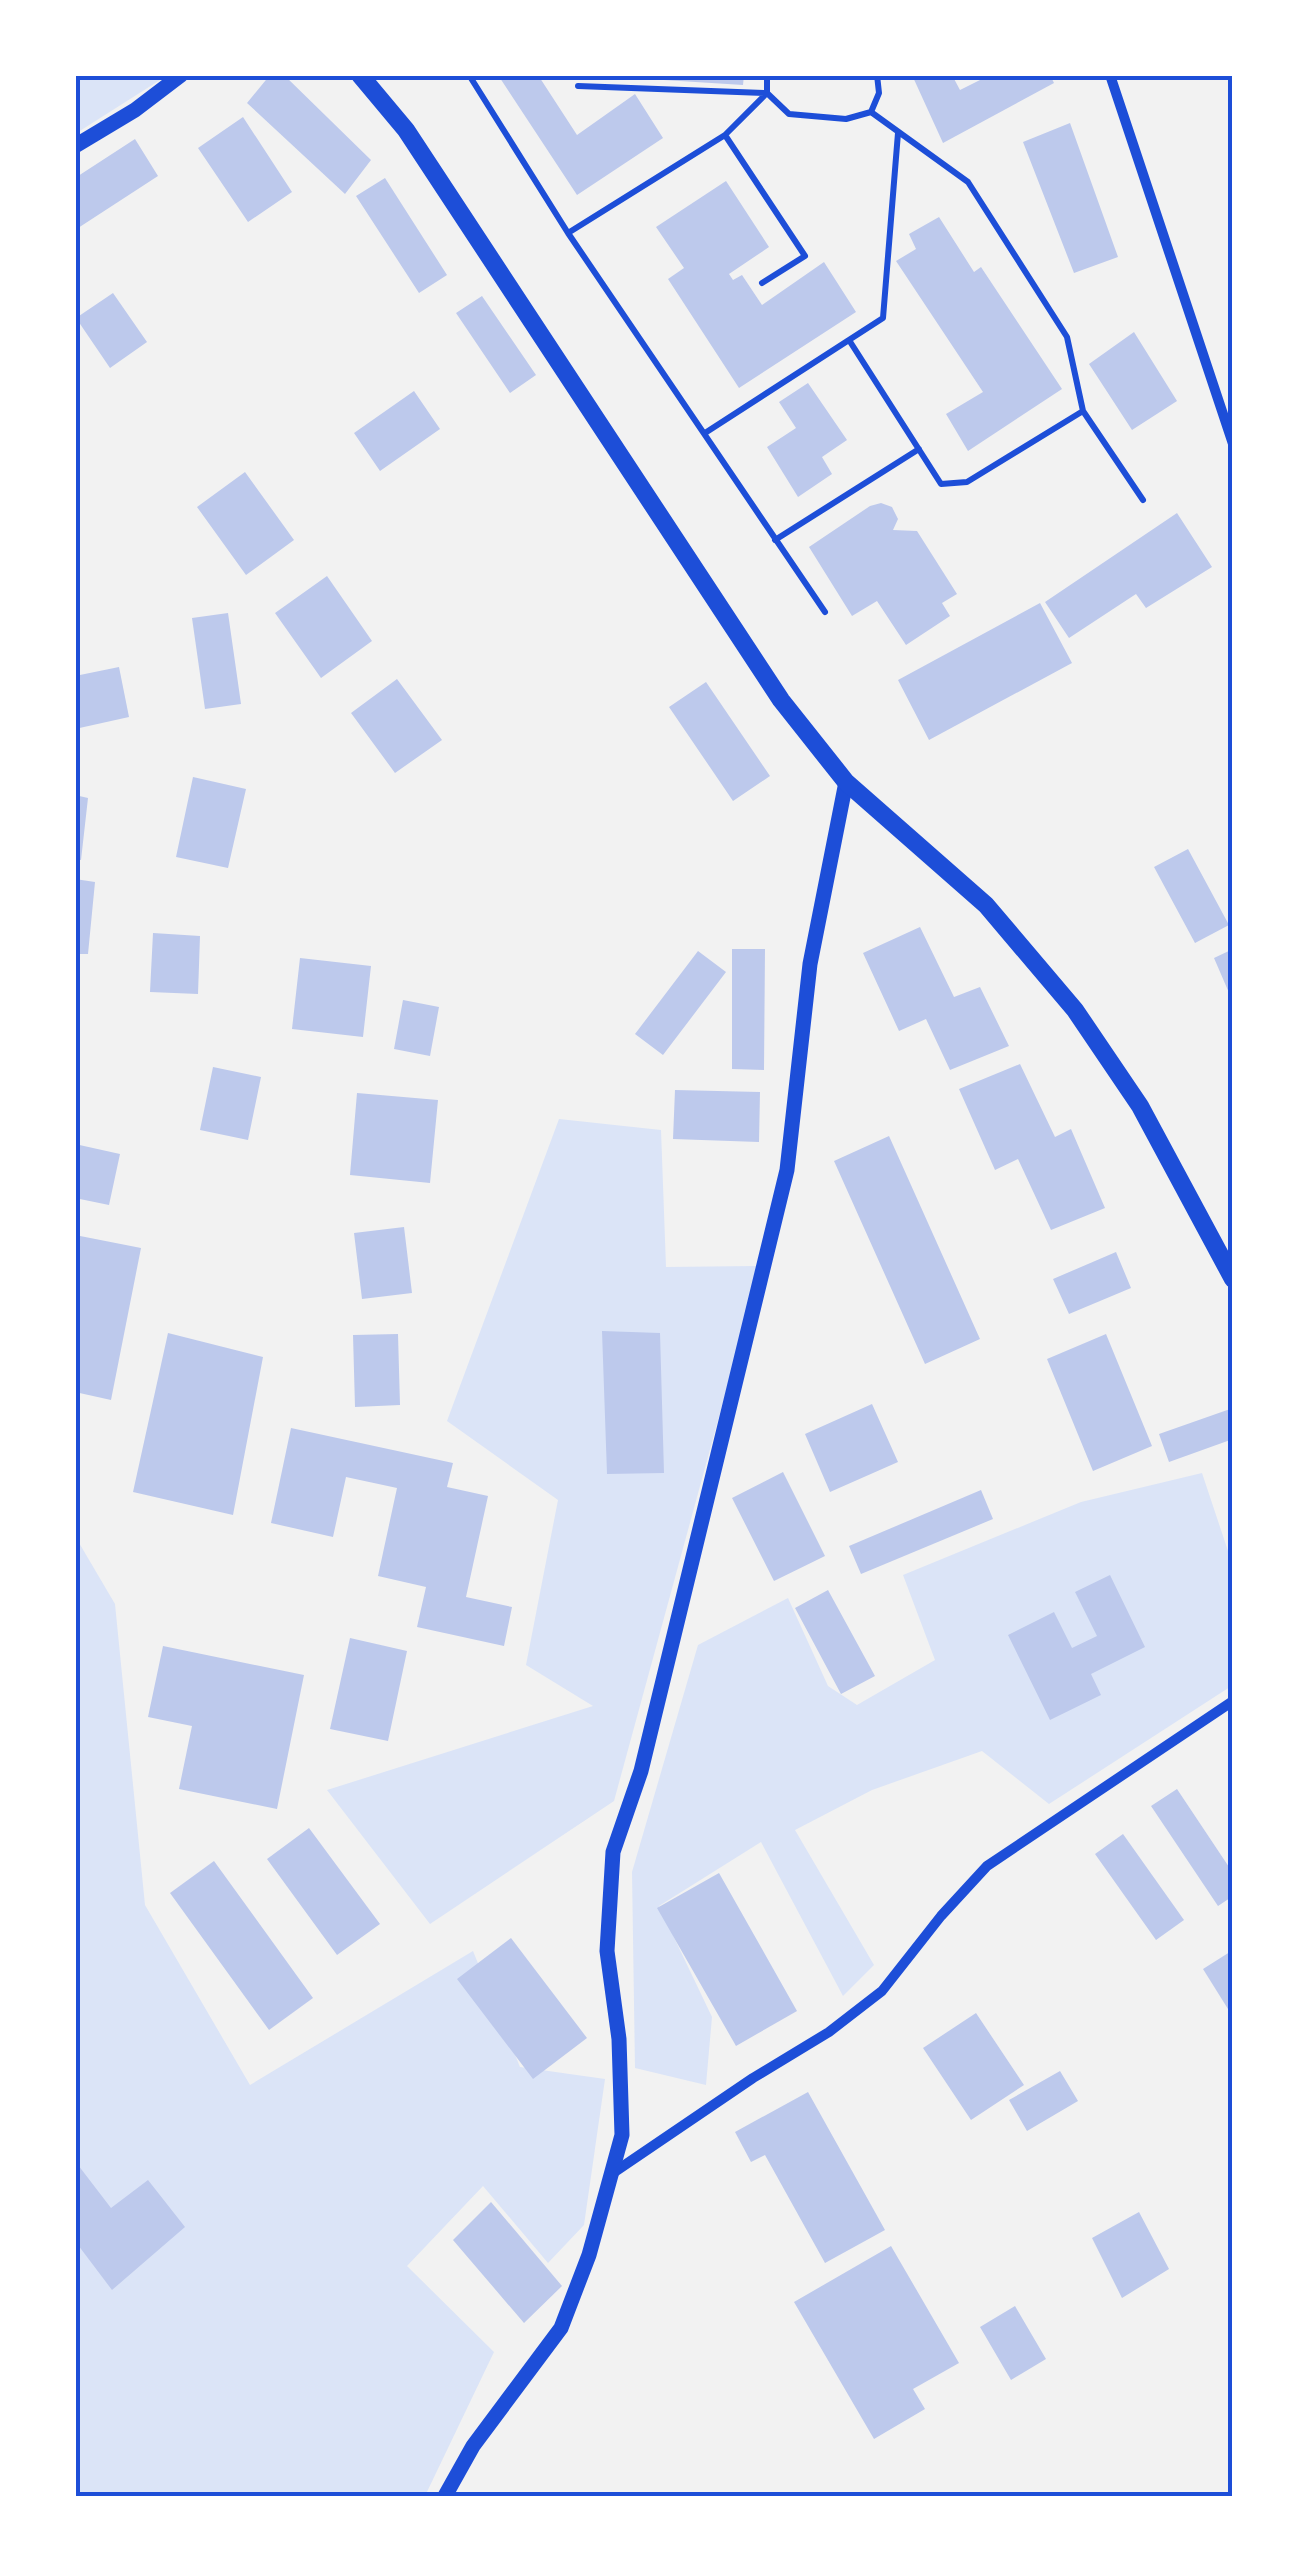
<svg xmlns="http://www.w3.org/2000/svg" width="1308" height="2571" font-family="Commissioner,sans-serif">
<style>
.green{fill:#dbe4f7}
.building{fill:#bdc9ec}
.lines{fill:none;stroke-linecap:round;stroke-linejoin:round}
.service{stroke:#1d4ed8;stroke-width:6}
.minor{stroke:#1d4ed8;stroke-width:10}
.tertiary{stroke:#1d4ed8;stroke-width:15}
.secondary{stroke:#1d4ed8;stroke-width:18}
.neatline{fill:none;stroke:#1d4ed8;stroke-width:4}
</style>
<rect width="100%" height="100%" fill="#f2f2f2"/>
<!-- green -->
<path class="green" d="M75,75H157L160,80L75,134Z
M559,1119L661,1130L666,1267L756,1266L747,1314L614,1801L430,1924L327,1790L593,1706L526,1665L558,1500L447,1421Z
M1202,1473L1233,1566V1685L1049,1804L982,1751L872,1790L795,1830L874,1965L843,1996L761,1842L659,1906L712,2017L706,2085L635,2068L632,1872L698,1645L788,1598L828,1686L857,1705L935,1660L903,1575L1081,1502Z
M75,1536L115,1604L145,1905L250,2085L473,1951L520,2067L605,2079L584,2225L548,2263L483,2186L407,2266L494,2352L425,2496H75Z"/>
<!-- building -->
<path class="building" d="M270,75H284L371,160L345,194L247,103Z
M498,75H538L577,135L635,94L663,138L577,195Z
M632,75H744L743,85L632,78Z
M912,75H952L960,90L990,75H1050L1054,83L943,143Z
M243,117L292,192L248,222L198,148Z
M1070,123L1118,257L1074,273L1023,142Z
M135,139L158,176L75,230V178Z
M385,178L447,275L419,293L356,196Z
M726,181L769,247L729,274L733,280L742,275L762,305L824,262L856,312L739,388L668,279L684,268L656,227Z
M939,217L974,272L981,267L1062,389L968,451L946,414L983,392L896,261L916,249L909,234Z
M113,293L147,342L110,368L76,318Z
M482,296L536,375L510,393L456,313Z
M1134,332L1177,401L1132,430L1089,364Z
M808,383L847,440L822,457L832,474L798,497L767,447L796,428L779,402Z
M414,391L440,429L380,471L354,433Z
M245,472L294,540L246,575L197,507Z
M881,503L892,507L898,519L893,530L917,531L957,594L942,603L950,616L906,645L877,601L852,616L809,547L870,506Z
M1177,513L1212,567L1146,608L1136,594L1069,638L1045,602Z
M327,576L372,641L321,678L275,613Z
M1040,603L1072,663L929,740L898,680Z
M228,613L241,704L205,709L192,618Z
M119,667L129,717L75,729V676Z
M397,679L442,740L395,773L351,713Z
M706,682L770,776L733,801L669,707Z
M193,777L246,789L228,868L176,857Z
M75,795L88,798L81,860L75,859Z
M1188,849L1229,925L1195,943L1154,867Z
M75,879L95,882L88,954H75Z
M920,927L954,997L980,987L1009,1046L950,1070L926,1019L899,1031L863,953Z
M153,933L200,936L198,994L150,992Z
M732,949H765L764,1070L732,1069Z
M1233,949V1002L1214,958Z
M698,951L726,972L663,1055L635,1034Z
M300,958L371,966L363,1037L292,1029Z
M403,1000L439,1007L430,1056L394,1049Z
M1020,1064L1055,1137L1071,1129L1105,1208L1051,1230L1018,1159L995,1170L959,1089Z
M213,1067L261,1077L248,1140L200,1130Z
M675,1090L760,1092L759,1142L673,1139Z
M357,1093L438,1100L430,1183L350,1175Z
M889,1136L980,1339L925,1364L834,1161Z
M75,1144L120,1154L109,1205L75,1198Z
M404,1227L412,1293L362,1299L354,1233Z
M75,1235L141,1248L111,1400L75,1392Z
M1116,1252L1131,1288L1069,1314L1053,1279Z
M602,1331L660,1333L664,1473L607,1474Z
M168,1333L263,1357L233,1515L133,1492Z
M398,1334L400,1405L355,1407L353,1335Z
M1106,1334L1152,1446L1093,1471L1047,1359Z
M872,1404L898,1462L830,1492L805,1434Z
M1233,1408V1439L1169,1462L1159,1434Z
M291,1428L453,1463L447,1487L488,1496L466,1597L512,1607L504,1646L417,1627L426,1587L378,1576L397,1488L346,1477L333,1537L271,1523Z
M783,1472L825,1556L774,1581L732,1498Z
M981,1490L993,1519L861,1574L849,1546Z
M1110,1575L1145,1647L1091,1674L1101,1695L1050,1720L1008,1635L1054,1612L1072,1648L1097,1636L1075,1592Z
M828,1590L875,1676L841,1694L795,1608Z
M350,1638L407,1651L388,1741L330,1729Z
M163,1646L304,1675L277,1809L179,1789L192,1726L148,1717Z
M1177,1789L1233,1873V1896L1218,1906L1151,1806Z
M309,1828L380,1924L337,1955L267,1859Z
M1123,1834L1184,1920L1156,1940L1095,1854Z
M214,1861L313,1998L269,2030L170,1893Z
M719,1873L797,2011L736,2046L657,1908Z
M511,1938L587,2038L533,2079L457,1979Z
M1233,1950V2017L1203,1969Z
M976,2013L1024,2085L971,2120L923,2048Z
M1060,2071L1078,2101L1027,2131L1009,2100Z
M808,2092L885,2230L825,2263L765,2155L751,2162L735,2132Z
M75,2161L111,2208L148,2180L185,2227L112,2290L75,2241Z
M491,2202L562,2286L524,2323L453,2240Z
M1139,2212L1169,2269L1122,2298L1092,2238Z
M891,2246L959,2363L913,2389L925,2409L874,2439L794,2302Z
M1015,2306L1046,2359L1011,2380L980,2327Z"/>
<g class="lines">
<!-- service -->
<path class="service" d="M469,75L568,233L825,612
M767,75V93L789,114L846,119L871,112L879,93L877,75
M578,86L765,93
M871,112L968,182L1067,337L1083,411L1143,500
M725,135L805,256L762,283
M568,233L725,135L767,93
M849,340L941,484L967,482L1083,411
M705,433L883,318L898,133
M775,540L919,449"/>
<!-- minor -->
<path class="minor" d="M1110,75L1233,444
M613,2173L753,2078L829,2032L882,1991L941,1916L987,1866L1233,1701"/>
<!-- tertiary -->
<path class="tertiary" d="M75,146L135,110L181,75
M445,2496L473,2446L561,2328L589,2255L622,2135L619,2039L607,1951L613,1852L641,1771L787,1170L810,964L846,782"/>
<!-- secondary -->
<path class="secondary" d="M360,75L406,130L781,700L846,782L986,905L1075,1010L1140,1106L1233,1279"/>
</g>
<!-- border -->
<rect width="1308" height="2571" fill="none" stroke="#ffffff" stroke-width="155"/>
<rect x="78" y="78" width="1152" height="2416" class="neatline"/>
</svg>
